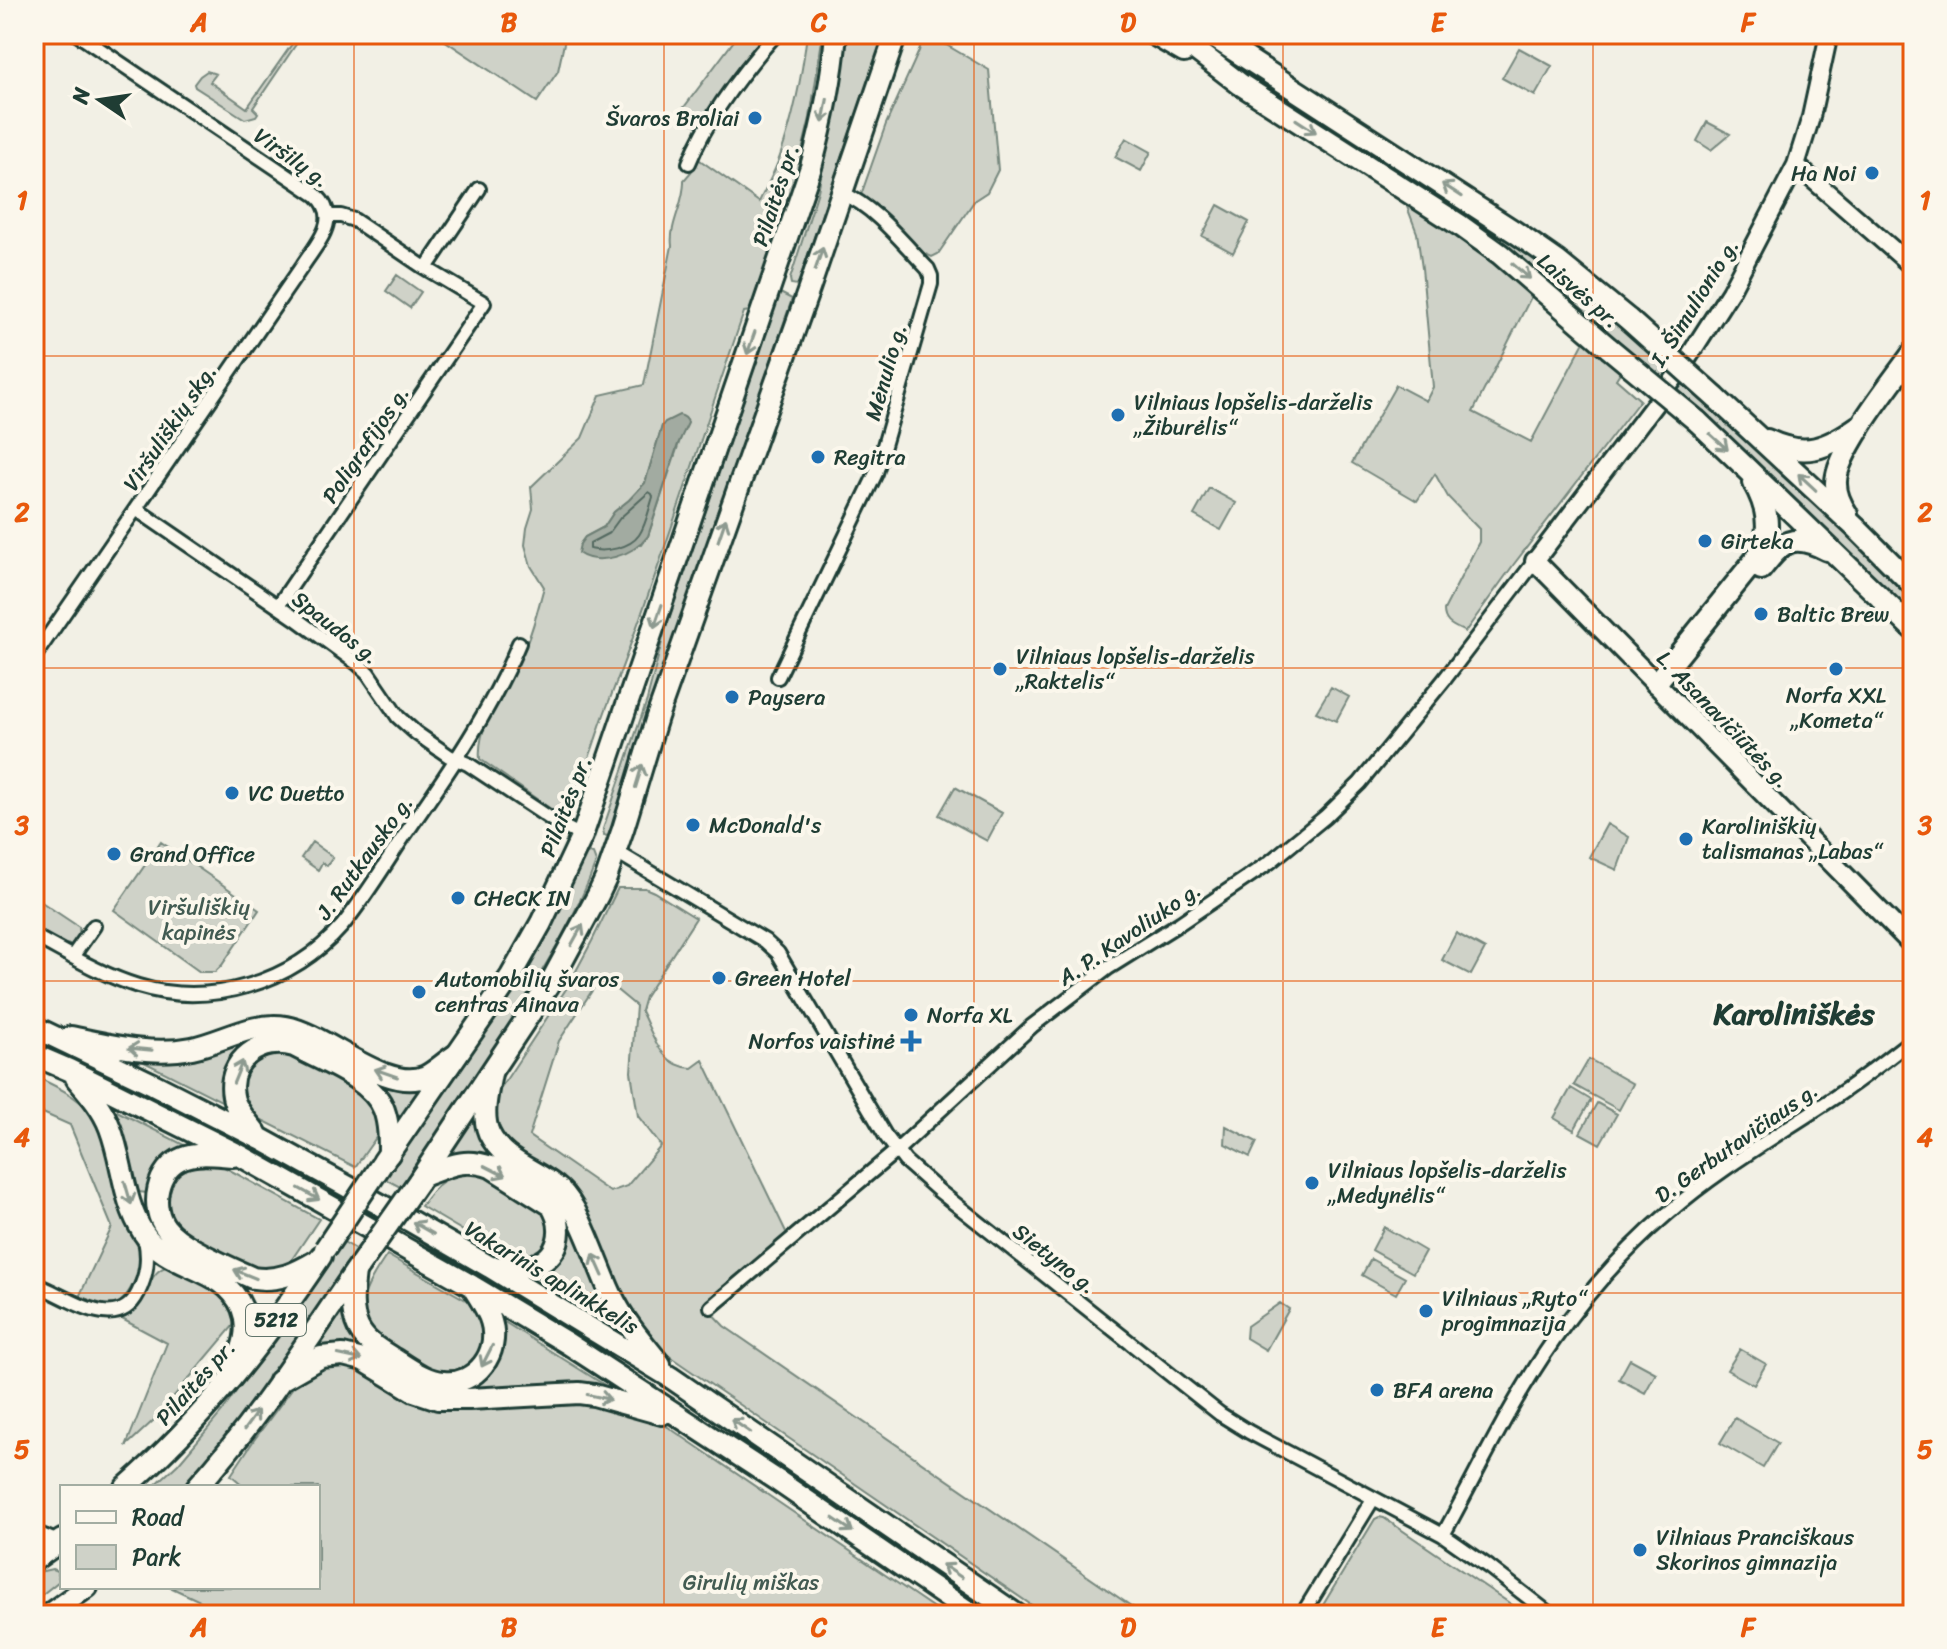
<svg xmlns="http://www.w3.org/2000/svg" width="1947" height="1649" font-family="Sriracha,sans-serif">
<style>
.green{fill:#cfd2c8;stroke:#77887e;stroke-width:2;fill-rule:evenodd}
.water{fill:#a2aba1;stroke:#6e7f75;stroke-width:2}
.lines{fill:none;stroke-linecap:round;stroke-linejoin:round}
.shore{stroke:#536960;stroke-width:2}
.minor-casing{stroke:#1f3d34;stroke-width:18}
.tertiary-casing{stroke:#1f3d34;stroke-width:22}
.secondary-casing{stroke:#1f3d34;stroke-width:24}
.primary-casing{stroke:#1f3d34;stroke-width:26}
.trunk-casing{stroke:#1f3d34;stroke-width:26}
.minor{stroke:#fbf7ec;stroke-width:12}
.tertiary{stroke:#fbf7ec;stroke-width:16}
.secondary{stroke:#fbf7ec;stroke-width:18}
.primary{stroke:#fbf7ec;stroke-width:20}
.trunk{stroke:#fbf7ec;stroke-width:20}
.primary-bridge-casing{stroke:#1f3d34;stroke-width:26;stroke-linecap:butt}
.primary-bridge{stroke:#fbf7ec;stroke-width:20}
.oneway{stroke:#8d9a90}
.grid{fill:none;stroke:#e8590c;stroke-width:2;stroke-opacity:0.55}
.poi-dot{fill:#1f6fb2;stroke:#fbf7ec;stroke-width:3}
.labels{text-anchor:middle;stroke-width:8;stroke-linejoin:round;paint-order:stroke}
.shield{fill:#fbf7ec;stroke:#61756b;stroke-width:2}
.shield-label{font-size:20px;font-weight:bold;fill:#1f3d34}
.poi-label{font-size:22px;fill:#1f3d34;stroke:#fbf7ec;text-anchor:start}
.street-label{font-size:22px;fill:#1f3d34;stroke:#fbf7ec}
.park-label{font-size:22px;fill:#425b52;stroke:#fbf7ec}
.district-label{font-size:30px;font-weight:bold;fill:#1f3d34;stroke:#fbf7ec}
.neatline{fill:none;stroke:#e8590c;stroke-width:3}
.grid-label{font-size:26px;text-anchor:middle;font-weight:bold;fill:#e8590c}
</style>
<rect width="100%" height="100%" fill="#f2f0e5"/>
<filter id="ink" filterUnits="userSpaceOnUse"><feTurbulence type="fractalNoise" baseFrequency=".0125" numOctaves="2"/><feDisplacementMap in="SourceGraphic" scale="16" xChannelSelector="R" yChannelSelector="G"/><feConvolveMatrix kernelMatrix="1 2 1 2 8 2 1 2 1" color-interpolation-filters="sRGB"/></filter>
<g filter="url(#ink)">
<!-- green -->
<path class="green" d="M299,34H303L253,108L258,113L256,116L245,119L195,87L194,84L200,76L207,71L216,74L210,82L247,108Z
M435,34H535L544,41L549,34H566L558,71L537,102Z
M739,34H768L698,127L679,114Z
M807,34H820L822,40L810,118L781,238L756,310L744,312C699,443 658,575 608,704C593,741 586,783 558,814L480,759C476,721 513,675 528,640C535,623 539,604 544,587L531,566L525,545L527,528L533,509L531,487L582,438L600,395L644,385L672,246C669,223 685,203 684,180L691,172L697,158L759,202C766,187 775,172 780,156C794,117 802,75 807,34ZM662,426L681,437L648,536L642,545L580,544L585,537L604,527L614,512L629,500L645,483Z
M845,34H884L799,281L797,285L791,284L790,279L818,191L834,112Z
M924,34H939L938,40L989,70L998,170L987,192L975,200L938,254L932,257L923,253L861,195L886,124L919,51Z
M1519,48L1552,66L1535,96L1502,78Z
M1211,50L1262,79L1500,233L1601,310L1688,381L1913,593V615L1868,570L1713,428L1530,266L1433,197L1240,71Z
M1707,122L1730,134L1711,150L1697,141Z
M1126,138L1151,152L1141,171L1115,157Z
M1406,204L1457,235L1496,263L1531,297L1473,412L1531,442L1585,340L1621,371L1616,379L1640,400L1514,564L1465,632C1454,626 1444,624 1444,610L1479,542V529L1448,497L1435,474L1417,501L1352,463L1396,385L1426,401L1433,387L1422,268L1417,233Z
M1218,205L1249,222L1233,253L1202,236Z
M397,275L421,292L410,308L386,291Z
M780,293L792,299L646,728L614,833L607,836L604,835L603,829L647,700L665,630Z
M1209,488L1236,503L1221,530L1194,515Z
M1331,687L1349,697L1336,721L1316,712Z
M955,787L1002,813L987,841L939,815Z
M1607,824L1629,837L1617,870L1589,857Z
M161,842L259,910L222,965L215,972H200L114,910Z
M312,842L333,857L327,866L322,863L318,870L301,858Z
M589,853L593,854L596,862C577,915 546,965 516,1013C480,1073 444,1132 404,1189L383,1178L583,856Z
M618,888H645L654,892L696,918L645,997L641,1011C654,1036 660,1066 692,1068L703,1060L788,1236L704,1305L724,1326L1144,1615H1046L672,1358L660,1349L635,1323L584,1218L504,1143L493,1119L498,1092L568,986L592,941ZM601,977L636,1006L631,1072L638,1116L661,1146L627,1186L610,1192L529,1136L559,1041Z
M34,897L79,927L80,938L73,945L64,944L34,929Z
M1456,933L1485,949L1471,975L1442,960Z
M266,1033L414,1085L423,1087L396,1128L388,1100L258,1038L227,1104L136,1058Z
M290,1052L370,1097L382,1129L355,1167L254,1116L245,1108L240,1075L255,1056Z
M1589,1059L1633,1084L1619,1110L1574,1085Z
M34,1076C61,1088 85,1100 101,1126C109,1156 115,1188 125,1218C129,1231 140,1244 141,1259C142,1267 138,1275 134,1282C119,1313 107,1311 79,1297L112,1227L70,1125L34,1109Z
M1571,1088L1591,1100L1574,1130L1554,1118Z
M1597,1103L1617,1114L1600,1144L1580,1133Z
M107,1106L190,1148L155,1171L147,1193L139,1192L117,1127Z
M478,1111L559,1199L624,1332L534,1276L562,1211L449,1156Z
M1226,1126L1257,1142L1250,1157L1225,1144Z
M217,1163L319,1219L284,1271L261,1272L186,1236L167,1218L166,1184L183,1165Z
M475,1168L541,1204L554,1234L538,1257L509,1258L421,1206C439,1180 445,1178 475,1168Z
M1384,1227L1425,1251L1413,1273L1372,1250Z
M340,1240L361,1252L324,1307L209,1463L187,1487H153L178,1464L222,1412Z
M387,1255L471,1303L487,1328L482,1355L462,1373L437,1374L371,1334L361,1311C364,1304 363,1298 366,1291C371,1278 379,1267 387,1255Z
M1371,1259L1405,1278L1396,1294L1362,1275Z
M169,1266L177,1268L226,1296L239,1319L154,1420L126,1446L167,1343L120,1318C122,1317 131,1313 132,1312C149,1299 146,1271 169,1266Z
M1280,1303L1289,1309L1266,1350L1246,1338L1247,1326Z
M346,1306L354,1333L464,1387L498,1318L611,1389L449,1394L315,1350Z
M1740,1349L1766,1364L1754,1385L1727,1370Z
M1630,1359L1656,1373L1645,1393L1619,1379Z
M344,1360L419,1401L581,1400L651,1418L668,1427L944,1615H206L215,1608L170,1587H318V1487H245L231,1475L254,1440L305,1371Z
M1735,1418L1778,1443L1763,1468L1720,1443Z
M1379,1517L1384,1518L1527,1615H1317L1375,1519Z
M52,1569L57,1571L59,1581L34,1601V1573Z"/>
<!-- water -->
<path class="water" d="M679,415C684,416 687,418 688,423L678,444L648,536C634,555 598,567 578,553L580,544L585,537L604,527L614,512L629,500L645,483L662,426L665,422Z"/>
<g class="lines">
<!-- shore -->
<path class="shore" d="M649,492L652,494L653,497C649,509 646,525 639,535C630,548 605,553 590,549V543L609,533L620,518Z"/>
<defs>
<path id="minor" d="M689,163C708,116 742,72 776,34
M426,268L479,189
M136,509L295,618L358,664L368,673L398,717L416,733L449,756L468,764L560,825L582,836
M278,606L484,303L422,266L354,220L341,216H328
M34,657L303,265C318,242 342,218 316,195L77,34
M778,677L876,473L931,284V276L928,269C904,244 874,206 842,193
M615,851L765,941L778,953L885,1135L905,1161L939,1191L1220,1414L1249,1432L1443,1535L1489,1567L1551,1615
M34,936C68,954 101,975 138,986C210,1008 292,983 342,926C365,898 384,866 404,836C447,774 490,713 519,643
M72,957L94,926
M34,1284C65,1294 116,1337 138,1293C147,1275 149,1259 145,1239
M711,1307L896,1151L1032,1026L1108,968L1180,923L1270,862L1325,817L1360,783L1444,680L1535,561
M1443,1535C1479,1470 1511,1401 1554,1340C1586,1294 1624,1251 1667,1214C1718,1169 1778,1135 1835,1097C1862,1079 1887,1059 1913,1039
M1302,1615L1373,1499"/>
<path id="tertiary" d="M1796,165L1913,267
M1535,561L1677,375L1730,292L1796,165L1811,117L1829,34"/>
<path id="secondary" d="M1535,561L1913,945
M34,1535L62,1547"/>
<path id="primary" d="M1153,34L1184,52
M1175,34L1240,84L1461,226L1500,254L1609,348
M1209,34L1515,232L1558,262L1628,319
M1716,398L1855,527L1913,585
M1697,421L1741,463L1913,629
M1767,440C1805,458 1826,449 1859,426
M1847,514C1841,505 1836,495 1836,484C1834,454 1894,379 1913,353
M1761,569C1783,541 1792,532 1827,550
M1656,683L1759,555C1773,531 1767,506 1754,483
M383,1162L511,976L541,923L582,836L811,167C823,123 832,80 836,34
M418,1182L552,980L598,895L606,878L623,829L657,717L809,289L896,34
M126,1487C203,1420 265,1340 321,1256
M197,1487C258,1420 307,1341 359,1266
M34,1560L62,1540
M48,1615L87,1587"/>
<path id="trunk" d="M34,1027L153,1084L261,1139L412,1222L490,1267L670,1377L1017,1615
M71,1037C110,1045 151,1056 192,1048C222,1042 254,1021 286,1027C326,1034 387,1094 426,1076C436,1071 446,1061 456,1055
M34,1055L69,1070L241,1156L472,1286L567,1343L778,1481L973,1615
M491,1073C488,1092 481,1114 489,1133C503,1163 537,1169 560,1190C580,1208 598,1267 611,1294C623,1320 642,1342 660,1364
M76,1078C89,1093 103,1109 110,1128C123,1162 123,1201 143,1232C168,1271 224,1265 242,1308C252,1332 240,1355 231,1378
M256,1133C248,1122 235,1110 233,1096C226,1060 262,1036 294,1046C322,1061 373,1079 384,1110C389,1124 389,1139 389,1154
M233,1156C216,1155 198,1152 183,1158C157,1168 149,1207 166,1228C180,1247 230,1268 253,1278C278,1282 296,1273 318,1260
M422,1176C448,1167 462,1157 491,1167L551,1205C566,1228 560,1259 531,1266C518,1269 504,1267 492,1267
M355,1272C353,1290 350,1310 358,1327C365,1342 380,1350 394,1359C409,1368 425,1381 443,1382C476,1386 501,1352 491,1321C488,1310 480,1299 474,1289
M279,1381L321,1357L343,1355L363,1360L414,1391L438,1399H469L579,1393L594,1395L662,1414"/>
</defs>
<!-- minor casing -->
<use href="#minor" class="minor-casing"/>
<!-- tertiary casing -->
<use href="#tertiary" class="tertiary-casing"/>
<!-- secondary casing -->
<use href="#secondary" class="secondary-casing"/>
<!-- primary casing -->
<use href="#primary" class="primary-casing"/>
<!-- trunk casing -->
<use href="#trunk" class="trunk-casing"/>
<!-- minor -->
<use href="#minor" class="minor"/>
<!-- tertiary -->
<use href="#tertiary" class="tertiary"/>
<!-- secondary -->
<use href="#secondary" class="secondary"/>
<!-- primary -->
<use href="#primary" class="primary"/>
<!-- trunk -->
<use href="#trunk" class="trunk"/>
<defs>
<path id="primary-bridge" d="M1628,319L1716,398
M1609,348L1697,421
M325,1249L381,1165
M359,1266L418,1182"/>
</defs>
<!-- primary-bridge casing -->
<use href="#primary-bridge" class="primary-bridge-casing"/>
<!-- primary-bridge -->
<use href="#primary-bridge" class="primary-bridge"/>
</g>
<!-- one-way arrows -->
<defs><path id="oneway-shaft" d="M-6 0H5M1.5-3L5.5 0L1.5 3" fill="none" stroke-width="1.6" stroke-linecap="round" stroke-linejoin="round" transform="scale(2)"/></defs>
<g class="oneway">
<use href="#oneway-shaft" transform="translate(825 111) rotate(101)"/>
<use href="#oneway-shaft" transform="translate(1306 126) rotate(33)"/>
<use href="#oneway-shaft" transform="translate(1452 190) rotate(-147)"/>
<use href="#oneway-shaft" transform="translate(819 259) rotate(-71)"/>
<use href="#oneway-shaft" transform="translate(1521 271) rotate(40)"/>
<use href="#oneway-shaft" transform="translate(751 343) rotate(109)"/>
<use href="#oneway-shaft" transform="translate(1719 442) rotate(42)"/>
<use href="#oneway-shaft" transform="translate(1807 482) rotate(-137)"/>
<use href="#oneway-shaft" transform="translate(722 530) rotate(-71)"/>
<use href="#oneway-shaft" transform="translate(658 616) rotate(109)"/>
<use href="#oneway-shaft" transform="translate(639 776) rotate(-73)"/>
<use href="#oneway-shaft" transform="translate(577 935) rotate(-61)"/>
<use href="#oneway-shaft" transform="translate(140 1049) rotate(-175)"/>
<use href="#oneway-shaft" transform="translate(238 1072) rotate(-68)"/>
<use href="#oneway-shaft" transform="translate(386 1073) rotate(-161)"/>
<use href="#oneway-shaft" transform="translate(495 1171) rotate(27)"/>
<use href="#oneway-shaft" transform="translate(128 1193) rotate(74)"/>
<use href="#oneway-shaft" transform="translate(309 1194) rotate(29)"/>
<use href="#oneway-shaft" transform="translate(423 1228) rotate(-150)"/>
<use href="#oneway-shaft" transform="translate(598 1265) rotate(-114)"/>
<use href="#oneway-shaft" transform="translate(245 1274) rotate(-158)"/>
<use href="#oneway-shaft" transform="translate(487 1356) rotate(117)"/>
<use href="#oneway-shaft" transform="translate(350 1357) rotate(12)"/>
<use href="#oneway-shaft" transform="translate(599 1397) rotate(12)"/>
<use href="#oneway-shaft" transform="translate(251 1420) rotate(-54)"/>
<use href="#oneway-shaft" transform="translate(741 1426) rotate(-145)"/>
<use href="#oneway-shaft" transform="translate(843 1525) rotate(34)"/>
<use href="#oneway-shaft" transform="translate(952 1571) rotate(-146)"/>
</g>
</g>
<!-- grid -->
<path class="grid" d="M354,34V1615M664,34V1615M974,34V1615M1283,34V1615M1593,34V1615M34,356H1913M34,668H1913M34,981H1913M34,1293H1913"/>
<!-- markers -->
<g class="poi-dot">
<circle cx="755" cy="118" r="8"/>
<circle cx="1872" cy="173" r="8"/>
<circle cx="1118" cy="415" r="8"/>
<circle cx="818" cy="457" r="8"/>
<circle cx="1705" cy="541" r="8"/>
<circle cx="1761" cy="614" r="8"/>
<circle cx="1000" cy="669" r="8"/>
<circle cx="1836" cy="669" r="8"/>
<circle cx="732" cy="697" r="8"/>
<circle cx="232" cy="793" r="8"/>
<circle cx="693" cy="825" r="8"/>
<circle cx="1686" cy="839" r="8"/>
<circle cx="114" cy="854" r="8"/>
<circle cx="458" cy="898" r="8"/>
<circle cx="719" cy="978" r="8"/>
<circle cx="419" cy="992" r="8"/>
<circle cx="911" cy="1015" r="8"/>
<path d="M907 1029h8v8h8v8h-8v8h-8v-8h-8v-8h8z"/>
<circle cx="1312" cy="1183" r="8"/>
<circle cx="1426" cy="1311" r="8"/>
<circle cx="1377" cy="1390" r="8"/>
<circle cx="1640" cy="1550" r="8"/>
</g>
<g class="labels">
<!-- shield labels -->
<rect class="shield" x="246" y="1304" width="60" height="32" rx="6"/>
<g class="shield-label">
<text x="276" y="1327">5212</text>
</g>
<!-- poi labels -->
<g class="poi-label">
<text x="739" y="126" text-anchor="end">Švaros Broliai</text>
<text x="1856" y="181" text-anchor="end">Ha Noi</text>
<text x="1134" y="410">Vilniaus lopšelis-darželis<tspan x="1134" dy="25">„Žiburėlis“</tspan></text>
<text x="834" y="465">Regitra</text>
<text x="1721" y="549">Girteka</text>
<text x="1777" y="622">Baltic Brew</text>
<text x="1016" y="664">Vilniaus lopšelis-darželis<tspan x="1016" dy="25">„Raktelis“</tspan></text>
<text x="1836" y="703" text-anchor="middle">Norfa XXL<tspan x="1836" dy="25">„Kometa“</tspan></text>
<text x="748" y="705">Paysera</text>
<text x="248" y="801">VC Duetto</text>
<text x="709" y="833">McDonald's</text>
<text x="1702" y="834">Karoliniškių<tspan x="1702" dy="25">talismanas „Labas“</tspan></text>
<text x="130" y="862">Grand Office</text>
<text x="474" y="906">CHeCK IN</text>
<text x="735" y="986">Green Hotel</text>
<text x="435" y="987">Automobilių švaros<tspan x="435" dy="25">centras Ainava</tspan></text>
<text x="927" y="1023">Norfa XL</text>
<text x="895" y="1049" text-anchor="end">Norfos vaistinė</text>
<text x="1328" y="1178">Vilniaus lopšelis-darželis<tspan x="1328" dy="25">„Medynėlis“</tspan></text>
<text x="1442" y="1306">Vilniaus „Ryto“<tspan x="1442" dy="25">progimnazija</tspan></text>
<text x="1393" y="1398">BFA arena</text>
<text x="1656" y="1545">Vilniaus Pranciškaus<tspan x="1656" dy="25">Skorinos gimnazija</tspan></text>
</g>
<!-- street labels -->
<g class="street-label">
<text transform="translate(292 157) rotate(35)" y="8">Viršilų g.</text>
<text transform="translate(775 195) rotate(-72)" y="8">Pilaitės pr.</text>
<text transform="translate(1579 290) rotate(41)" y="8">Laisvės pr.</text>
<text transform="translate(1694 302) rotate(-58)" y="8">I. Šimulionio g.</text>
<text transform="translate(885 372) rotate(-74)" y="8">Mėnulio g.</text>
<text transform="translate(169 427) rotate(-56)" y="8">Viršuliškių skg.</text>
<text transform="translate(365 444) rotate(-56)" y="8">Poligrafijos g.</text>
<text transform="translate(336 627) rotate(38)" y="8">Spaudos g.</text>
<text transform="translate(1724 719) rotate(46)" y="8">L. Asanavičiūtės g.</text>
<text transform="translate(565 806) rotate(-69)" y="8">Pilaitės pr.</text>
<text transform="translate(364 857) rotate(-54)" y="8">J. Rutkausko g.</text>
<text transform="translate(1129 933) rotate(-34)" y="8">A. P. Kavoliuko g.</text>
<text transform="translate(1736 1142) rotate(-35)" y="8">D. Gerbutavičiaus g.</text>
<text transform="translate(1055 1258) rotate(38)" y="8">Sietyno g.</text>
<text transform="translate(552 1277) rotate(31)" y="8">Vakarinis aplinkkelis</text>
<text transform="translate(195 1382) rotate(-48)" y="8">Pilaitės pr.</text>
</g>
<!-- park labels -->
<g class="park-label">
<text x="199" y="915">Viršuliškių<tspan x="199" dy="25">kapinės</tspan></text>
<text x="751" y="1590">Girulių miškas</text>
</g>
<!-- district labels -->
<g class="district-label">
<text x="1794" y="1024">Karoliniškės</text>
</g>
</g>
<!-- margin -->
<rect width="1947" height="1649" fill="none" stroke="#fbf7ec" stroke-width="88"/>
<!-- legend -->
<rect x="60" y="1485" width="260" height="104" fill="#fbf7ec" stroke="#a3ada2" stroke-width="2"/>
<rect x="76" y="1511" width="40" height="12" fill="#fbf7ec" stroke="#a3ada2" stroke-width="2"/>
<text x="132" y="1525" font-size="24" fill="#1f3d34">Road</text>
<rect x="76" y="1545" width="40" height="24" fill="#cfd2c8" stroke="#a3ada2" stroke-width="2"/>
<text x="132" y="1565" font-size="24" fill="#1f3d34">Park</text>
<!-- north arrow -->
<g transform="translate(100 100) rotate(283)" stroke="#fbf7ec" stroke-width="6" paint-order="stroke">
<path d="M0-6L14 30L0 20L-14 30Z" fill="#1f3d34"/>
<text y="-12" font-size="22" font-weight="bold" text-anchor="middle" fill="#1f3d34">N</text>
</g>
<rect x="44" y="44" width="1859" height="1561" class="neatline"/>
<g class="grid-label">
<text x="199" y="31">A</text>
<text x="509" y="31">B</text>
<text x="819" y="31">C</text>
<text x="1128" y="31">D</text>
<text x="1438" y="31">E</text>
<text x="1748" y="31">F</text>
<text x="22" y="209">1</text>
<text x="1925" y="209">1</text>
<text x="22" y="521">2</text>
<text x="1925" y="521">2</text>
<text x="22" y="834">3</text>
<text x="1925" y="834">3</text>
<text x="22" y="1146">4</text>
<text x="1925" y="1146">4</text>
<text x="22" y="1458">5</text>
<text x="1925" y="1458">5</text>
<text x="199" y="1636">A</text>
<text x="509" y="1636">B</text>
<text x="819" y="1636">C</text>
<text x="1128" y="1636">D</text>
<text x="1438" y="1636">E</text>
<text x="1748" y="1636">F</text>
</g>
</svg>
